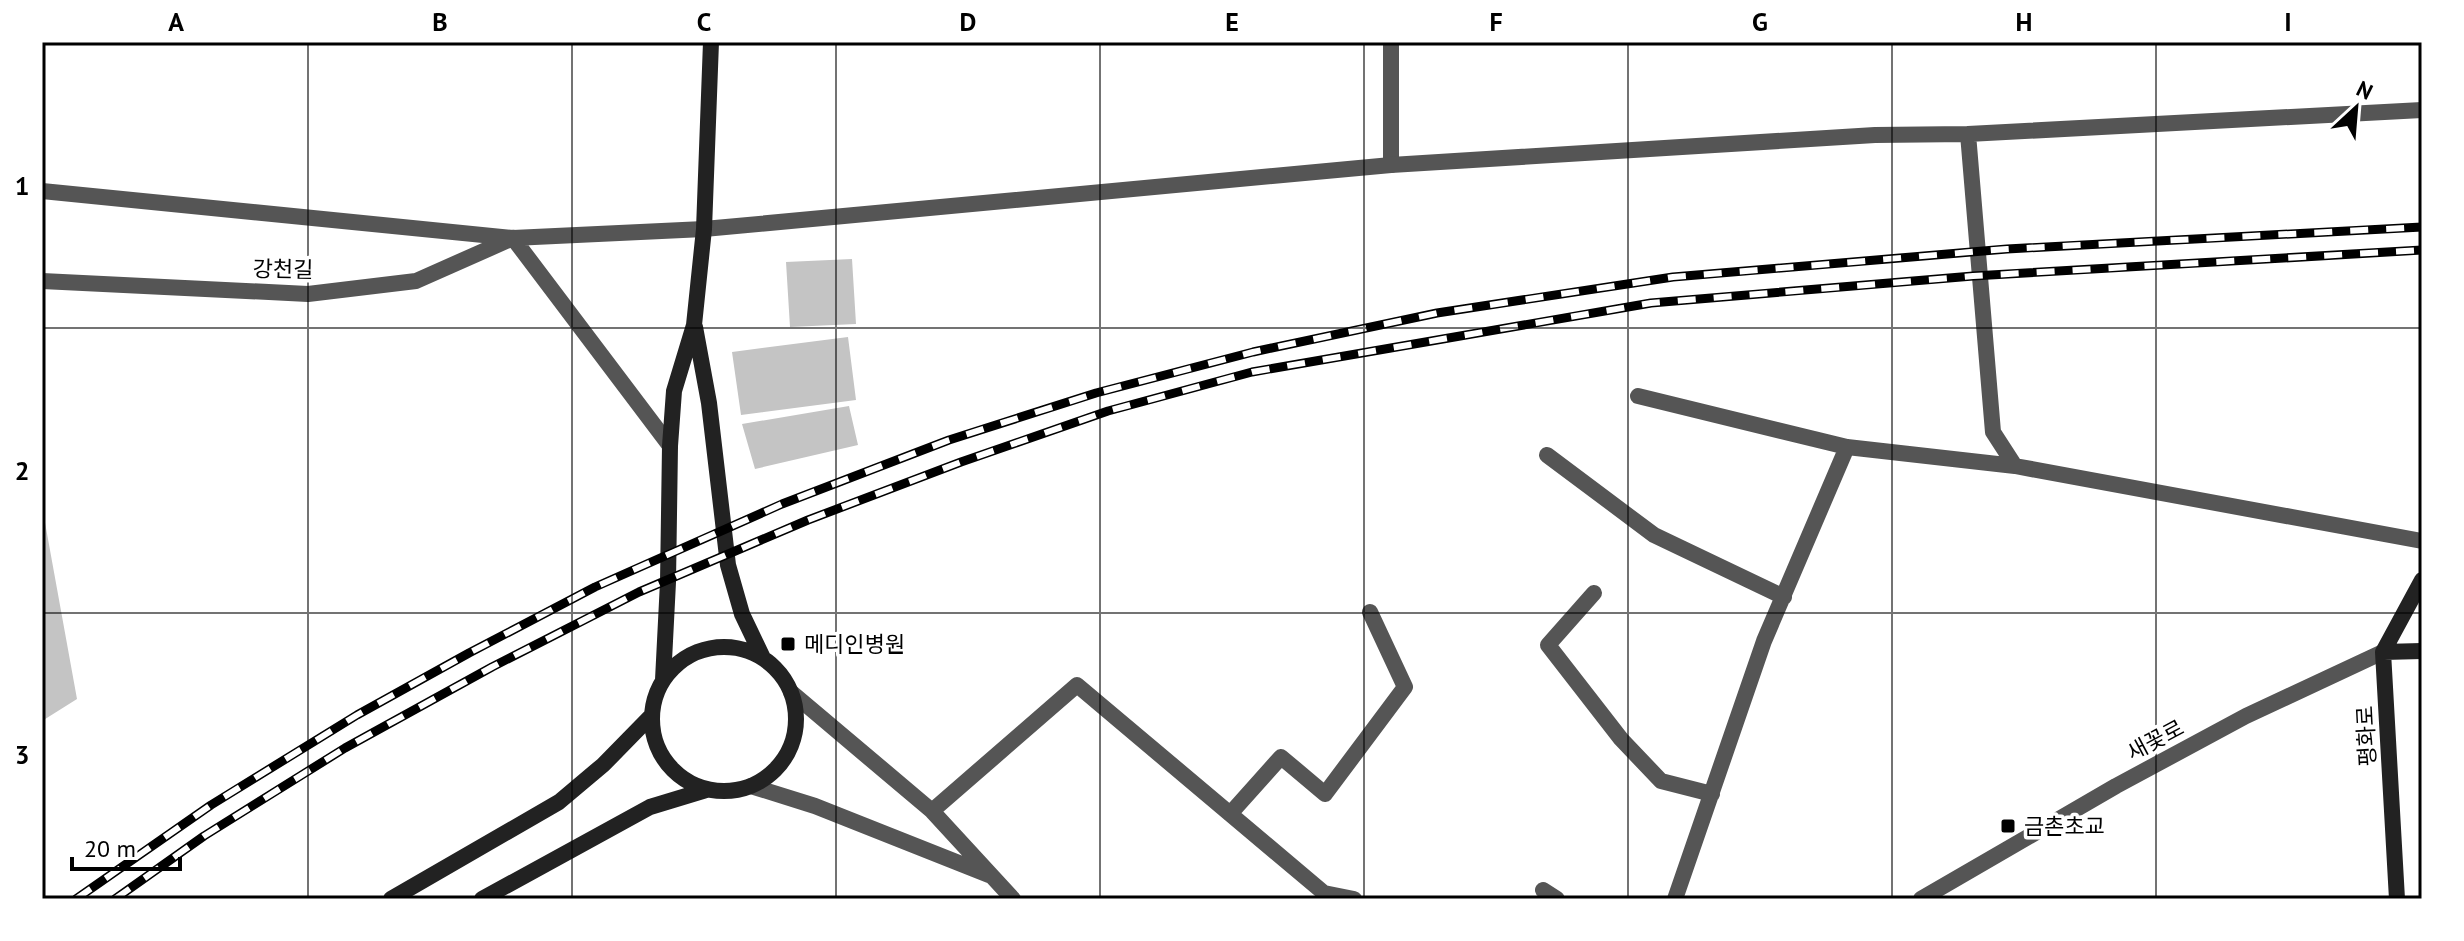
<svg xmlns="http://www.w3.org/2000/svg" width="2464" height="941" font-family="'PT Sans','Noto Sans KR',sans-serif">
<style>
.building{fill:#c4c4c4}
.lines{fill:none;stroke-linecap:round;stroke-linejoin:round}
.lane{stroke:#555;stroke-width:16}
.street{stroke:#555;stroke-width:16}
.secondary{stroke:#222;stroke-width:16}
.rail-casing{stroke:#000;stroke-width:9}
.rail{stroke:#fff;stroke-width:6;stroke-dasharray:18;stroke-linecap:butt}
.grid{fill:none;stroke:#000;stroke-width:2;stroke-opacity:0.55}
.poi-dot{fill:#000;stroke:#fff;stroke-width:3}
.labels{text-anchor:middle;stroke-width:7;stroke-linejoin:round;paint-order:stroke}
.street-label{font-size:22px;fill:#000;stroke:#fff}
.poi-label{font-size:22px;fill:#000;stroke:#fff;text-anchor:start}
.neatline{fill:none;stroke:#000;stroke-width:3}
.grid-label{font-size:26px;text-anchor:middle;font-weight:bold;fill:#000}
</style>
<rect width="100%" height="100%" fill="#fff"/>
<!-- building -->
<path class="building" d="M852,259L856,324L790,327L786,262Z
M848,337L856,400L741,415L732,352Z
M849,406L858,445L755,469L742,424Z
M42,506L77,699L42,721Z"/>
<g class="lines">
<!-- lane -->
<path class="lane" d="M1391,42V165"/>
<!-- street -->
<path class="street" d="M1968,134L1993,432L2015,466
M42,191L513,238L704,229L1391,165L1875,135L1968,134L2422,110
M42,281L308,294L416,281L513,238L670,446
M1638,396L1847,447L2015,466L2422,541
M1547,455L1654,535L1784,597
M1594,593L1548,645L1621,739L1661,781L1712,794
M791,692L932,811L1013,899
M751,786L815,806L989,875
M932,811L1077,685L1324,893L1354,899
M1230,814L1281,757L1325,794L1405,687L1370,612
M1543,890L1557,899
M1675,899L1764,641L1847,447
M1921,899L2116,786L2246,716L2383,652"/>
<!-- secondary -->
<path class="secondary" d="M695,327L709,403L728,565L742,614L763,658
M652 719a72 72 0 1 1 144 0a72 72 0 1 1-144 0Z
M2383,652L2422,651
M663,680L668,582L670,446L674,391L694,325L704,229L711,42
M391,899L559,802L603,765L651,716
M482,899L650,807L706,790
M2397,899L2383,652L2422,580"/>
<defs>
<path id="rail" d="M76,899L211,805L357,715L469,653L595,587L782,504L949,440L1096,393L1253,352L1437,313L1673,277L2007,249L2422,227
M115,899L204,836L345,748L492,667L639,592L808,520L961,462L1108,411L1252,372L1651,303L1973,276L2422,250"/>
</defs>
<!-- rail casing -->
<use href="#rail" class="rail-casing"/>
<!-- rail -->
<use href="#rail" class="rail"/>
</g>
<!-- grid -->
<path class="grid" d="M308,42V899M572,42V899M836,42V899M1100,42V899M1364,42V899M1628,42V899M1892,42V899M2156,42V899M42,328H2422M42,613H2422"/>
<!-- markers -->
<g class="poi-dot">
<rect x="780" y="636" width="16" height="16" rx="4"/>
<rect x="2000" y="818" width="16" height="16" rx="4"/>
</g>
<g class="labels">
<!-- street labels -->
<g class="street-label">
<text transform="translate(283 269) rotate(1)" y="8">강천길</text>
<text transform="translate(2366 736) rotate(-93)" y="8">평화로</text>
<text transform="translate(2155 740) rotate(-28)" y="8">새꽃로</text>
</g>
<!-- poi labels -->
<g class="poi-label">
<text x="804" y="652">메디인병원</text>
<text x="2024" y="834">금촌초교</text>
</g>
</g>
<!-- border -->
<rect width="2464" height="941" fill="none" stroke="#ffffff" stroke-width="88"/>
<!-- north arrow -->
<g transform="translate(2356 108) rotate(26)" stroke="#ffffff" stroke-width="6" paint-order="stroke">
<path d="M0-6L14 30L0 20L-14 30Z" fill="#000000"/>
<text y="-12" font-size="22" font-weight="bold" text-anchor="middle" fill="#000000">N</text>
</g>
<!-- scale -->
<path d="M72 857v12h108v-12" fill="none" stroke="#000000" stroke-width="4"/>
<text x="84" y="857" font-size="24" fill="#000000" stroke="#ffffff" stroke-width="6" paint-order="stroke">20 m</text>
<rect x="44" y="44" width="2376" height="853" class="neatline"/>
<g class="grid-label">
<text x="176" y="31">A</text>
<text x="440" y="31">B</text>
<text x="704" y="31">C</text>
<text x="968" y="31">D</text>
<text x="1232" y="31">E</text>
<text x="1496" y="31">F</text>
<text x="1760" y="31">G</text>
<text x="2024" y="31">H</text>
<text x="2288" y="31">I</text>
<text x="22" y="195">1</text>
<text x="22" y="480">2</text>
<text x="22" y="764">3</text>
</g>
</svg>
